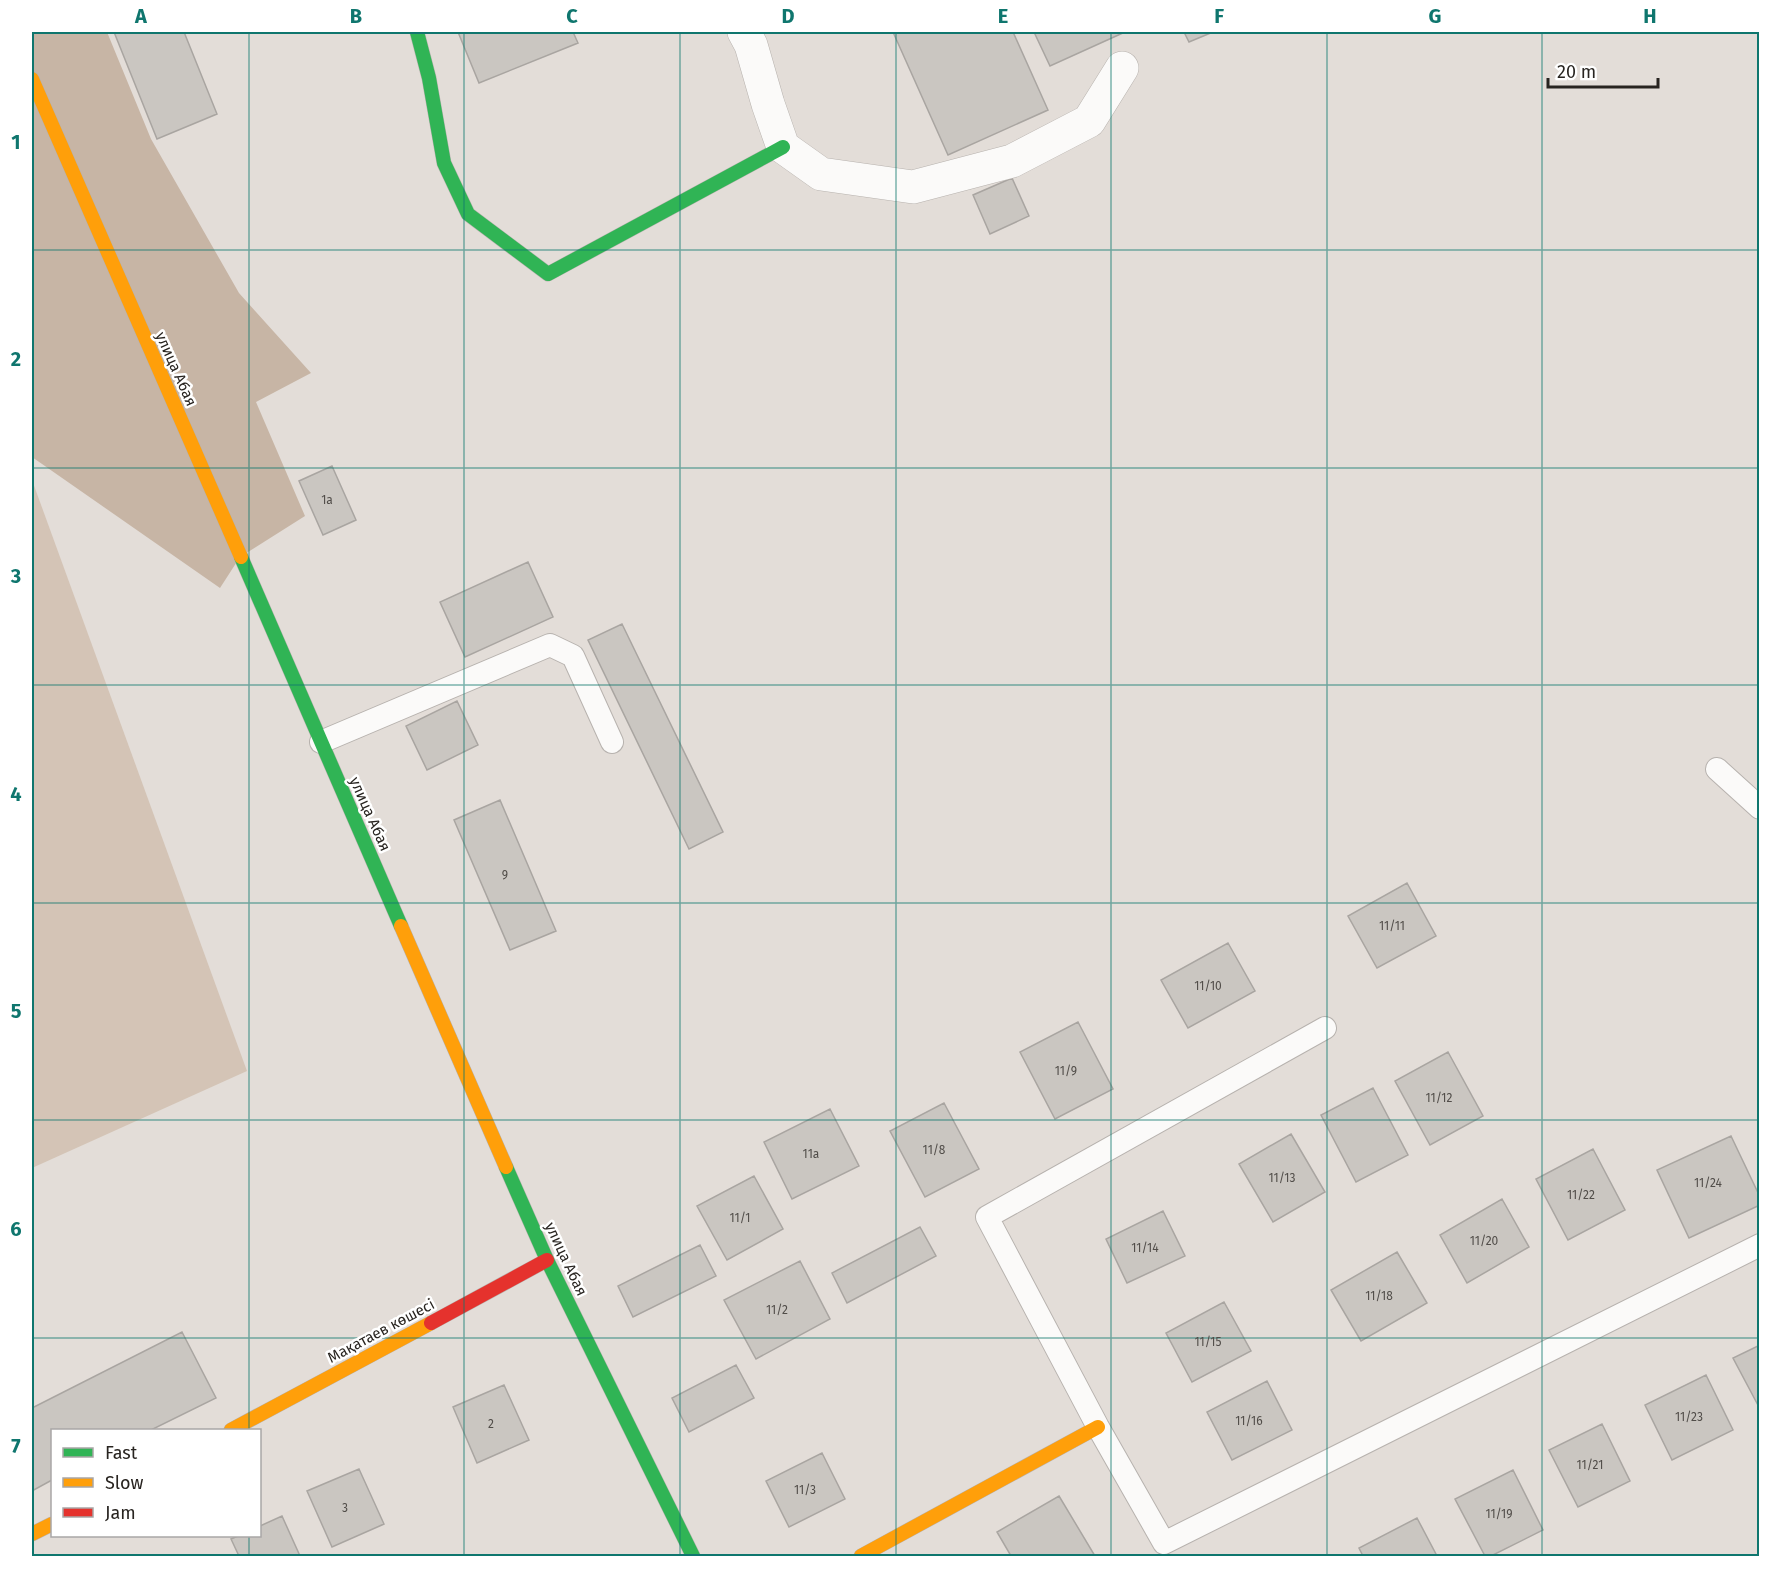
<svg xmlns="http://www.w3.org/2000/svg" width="1791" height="1588" font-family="'Fira Sans',sans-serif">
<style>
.green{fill:#d4c4b6}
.forest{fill:#c7b5a5}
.building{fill:#cac6c1;stroke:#a9a5a1;stroke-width:1.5}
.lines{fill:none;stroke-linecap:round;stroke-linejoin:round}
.lane-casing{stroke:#b7b2ae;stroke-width:24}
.street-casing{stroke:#b7b2ae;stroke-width:34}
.fast-casing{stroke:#b7b2ae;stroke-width:15}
.slow-casing{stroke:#b7b2ae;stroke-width:15}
.jam-casing{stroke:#b7b2ae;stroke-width:15}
.lane{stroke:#fbfaf9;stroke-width:22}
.street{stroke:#fbfaf9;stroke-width:33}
.fast{stroke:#30b455;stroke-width:14}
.slow{stroke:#ff9f0a;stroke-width:14}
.jam{stroke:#e5322d;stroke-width:14}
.grid{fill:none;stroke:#0f766e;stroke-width:1.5;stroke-opacity:0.55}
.labels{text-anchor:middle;stroke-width:5;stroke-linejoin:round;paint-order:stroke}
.number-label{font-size:12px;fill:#514d49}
.street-label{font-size:15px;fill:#282420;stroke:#fff}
.neatline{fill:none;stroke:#0f766e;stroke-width:2}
.grid-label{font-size:20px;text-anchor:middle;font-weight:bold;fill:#0f766e}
</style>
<rect width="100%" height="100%" fill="#e3ddd8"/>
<!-- green -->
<path class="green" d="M32,480L247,1071L32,1168Z"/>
<!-- forest -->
<path class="forest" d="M32,32H107L151,139L239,293L311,373L256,402L305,516L240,557L220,588L32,457Z"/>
<!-- building -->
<path class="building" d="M114,32H184L217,114L157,139Z
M458,32H573L578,43L479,83Z
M893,32H1013L1048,110L948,155Z
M1034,32H1125L1050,66Z
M1184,32H1213L1189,42Z
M1012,178L1029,216L990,234L973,195Z
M332,466L356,520L323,535L299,481Z
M528,562L553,617L465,657L440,602Z
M622,624L723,832L689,849L588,640Z
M457,701L478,745L427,770L406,726Z
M500,800L556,931L510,950L454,820Z
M1407,883L1436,936L1377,968L1348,916Z
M1228,943L1255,991L1188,1028L1161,980Z
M1078,1022L1113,1089L1055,1119L1020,1052Z
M1448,1052L1483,1116L1430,1145L1395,1081Z
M1373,1088L1408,1155L1356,1182L1321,1115Z
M944,1103L979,1169L925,1197L890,1131Z
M830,1109L859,1166L792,1199L764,1142Z
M1291,1134L1325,1192L1273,1222L1239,1164Z
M1731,1136L1760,1197V1205L1689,1238L1657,1170Z
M1593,1149L1625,1210L1568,1240L1536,1179Z
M754,1176L783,1229L727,1260L697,1206Z
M1502,1199L1529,1247L1467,1283L1440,1235Z
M1163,1211L1185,1256L1127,1283L1106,1239Z
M920,1227L936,1256L847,1303L832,1273Z
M700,1245L716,1276L633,1317L618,1286Z
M1397,1252L1427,1303L1361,1341L1331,1290Z
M800,1261L830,1319L756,1359L724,1300Z
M1224,1302L1251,1351L1192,1382L1166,1333Z
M182,1332L216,1398L151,1430H52V1480L32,1491V1408Z
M1760,1345V1409L1733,1358Z
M736,1365L754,1398L689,1432L672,1398Z
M1706,1375L1733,1430L1672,1460L1645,1405Z
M1267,1381L1292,1430L1232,1460L1207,1412Z
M504,1385L529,1440L477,1463L453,1407Z
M1602,1424L1630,1481L1578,1507L1549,1450Z
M822,1453L845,1499L789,1527L766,1481Z
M359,1469L384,1524L332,1547L307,1491Z
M1513,1470L1543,1530L1491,1556H1485L1455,1499Z
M1059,1496L1095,1556H1011L997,1532Z
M282,1516L300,1556H239L231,1539L238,1536H260V1526Z
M1417,1518L1437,1556H1363L1359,1548Z"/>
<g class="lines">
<defs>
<path id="lane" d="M321,742L550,645L573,656L612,742
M1717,769L1760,808
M1325,1028L987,1217L1098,1427L1164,1543L1760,1245"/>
<path id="street" d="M744,32L751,45L768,104L783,147L821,174L913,187L1012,161L1089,121L1122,68"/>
<path id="fast" d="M417,32L429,78L444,163L468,214L548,274L783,147
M241,557L401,926
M506,1167L547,1260L693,1556"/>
<path id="slow" d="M32,79L241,557
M401,926L506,1167
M231,1430L431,1323
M32,1534L52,1524
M861,1556L1098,1427"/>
<path id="jam" d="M431,1323L547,1260"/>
</defs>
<!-- lane casing -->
<use href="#lane" class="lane-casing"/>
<!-- street casing -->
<use href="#street" class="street-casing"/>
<!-- fast casing -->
<use href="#fast" class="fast-casing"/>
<!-- slow casing -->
<use href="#slow" class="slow-casing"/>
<!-- jam casing -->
<use href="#jam" class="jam-casing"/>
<!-- lane -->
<use href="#lane" class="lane"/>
<!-- street -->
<use href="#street" class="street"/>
<!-- fast -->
<use href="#fast" class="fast"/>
<!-- slow -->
<use href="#slow" class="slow"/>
<!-- jam -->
<use href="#jam" class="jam"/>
</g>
<!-- grid -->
<path class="grid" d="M249,32V1430M464,32V1556M680,32V1556M896,32V1556M1111,32V1556M1327,32V1556M1542,32V1556M32,250H1760M32,468H1760M32,685H1760M32,903H1760M32,1120H1760M32,1338H1760M249,1536V1556"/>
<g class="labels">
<!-- number labels -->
<g class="number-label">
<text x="327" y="504">1а</text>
<text x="505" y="879">9</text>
<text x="1392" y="930">11/11</text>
<text x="1208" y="990">11/10</text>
<text x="1066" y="1075">11/9</text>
<text x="1439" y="1102">11/12</text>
<text x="934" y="1154">11/8</text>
<text x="811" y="1158">11а</text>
<text x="1282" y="1182">11/13</text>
<text x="1708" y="1187">11/24</text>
<text x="1581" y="1199">11/22</text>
<text x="740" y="1222">11/1</text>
<text x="1484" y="1245">11/20</text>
<text x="1145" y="1252">11/14</text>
<text x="1379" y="1300">11/18</text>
<text x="777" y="1314">11/2</text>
<text x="1208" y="1346">11/15</text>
<text x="1689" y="1421">11/23</text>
<text x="1249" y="1425">11/16</text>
<text x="491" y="1428">2</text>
<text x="1590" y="1469">11/21</text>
<text x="805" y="1494">11/3</text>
<text x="345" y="1512">3</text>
<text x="1499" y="1518">11/19</text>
</g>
<!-- street labels -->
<g class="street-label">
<text transform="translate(176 369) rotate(66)" y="5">улица Абая</text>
<text transform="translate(370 814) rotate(66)" y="5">улица Абая</text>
<text transform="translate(566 1259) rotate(65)" y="5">улица Абая</text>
<text transform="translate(381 1331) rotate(-28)" y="5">Мақатаев көшесі</text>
</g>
</g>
<!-- border -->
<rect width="1791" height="1588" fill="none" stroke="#ffffff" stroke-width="66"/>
<!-- legend -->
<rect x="51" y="1429" width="210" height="108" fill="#ffffff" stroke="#a9a7a6" stroke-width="1.5"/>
<rect x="63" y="1448" width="30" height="9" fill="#30b455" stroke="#a9a7a6" stroke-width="1.5"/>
<text x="105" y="1459" font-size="18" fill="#282420">Fast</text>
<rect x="63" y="1478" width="30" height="9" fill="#ff9f0a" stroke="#a9a7a6" stroke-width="1.5"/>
<text x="105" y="1489" font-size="18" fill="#282420">Slow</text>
<rect x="63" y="1508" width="30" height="9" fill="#e5322d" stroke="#a9a7a6" stroke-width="1.5"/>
<text x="105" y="1519" font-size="18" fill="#282420">Jam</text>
<!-- scale -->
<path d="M1548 78v9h110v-9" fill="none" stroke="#282420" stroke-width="3"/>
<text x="1557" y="78" font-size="18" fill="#282420" stroke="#ffffff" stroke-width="4.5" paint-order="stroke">20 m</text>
<rect x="33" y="33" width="1725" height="1522" class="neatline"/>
<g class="grid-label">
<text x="141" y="23">A</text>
<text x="356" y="23">B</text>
<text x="572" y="23">C</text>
<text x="788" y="23">D</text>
<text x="1003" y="23">E</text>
<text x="1219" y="23">F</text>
<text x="1435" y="23">G</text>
<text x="1650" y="23">H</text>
<text x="16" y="149">1</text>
<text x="16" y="366">2</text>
<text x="16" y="583">3</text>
<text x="16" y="801">4</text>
<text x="16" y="1018">5</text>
<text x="16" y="1236">6</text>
<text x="16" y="1453">7</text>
</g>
</svg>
